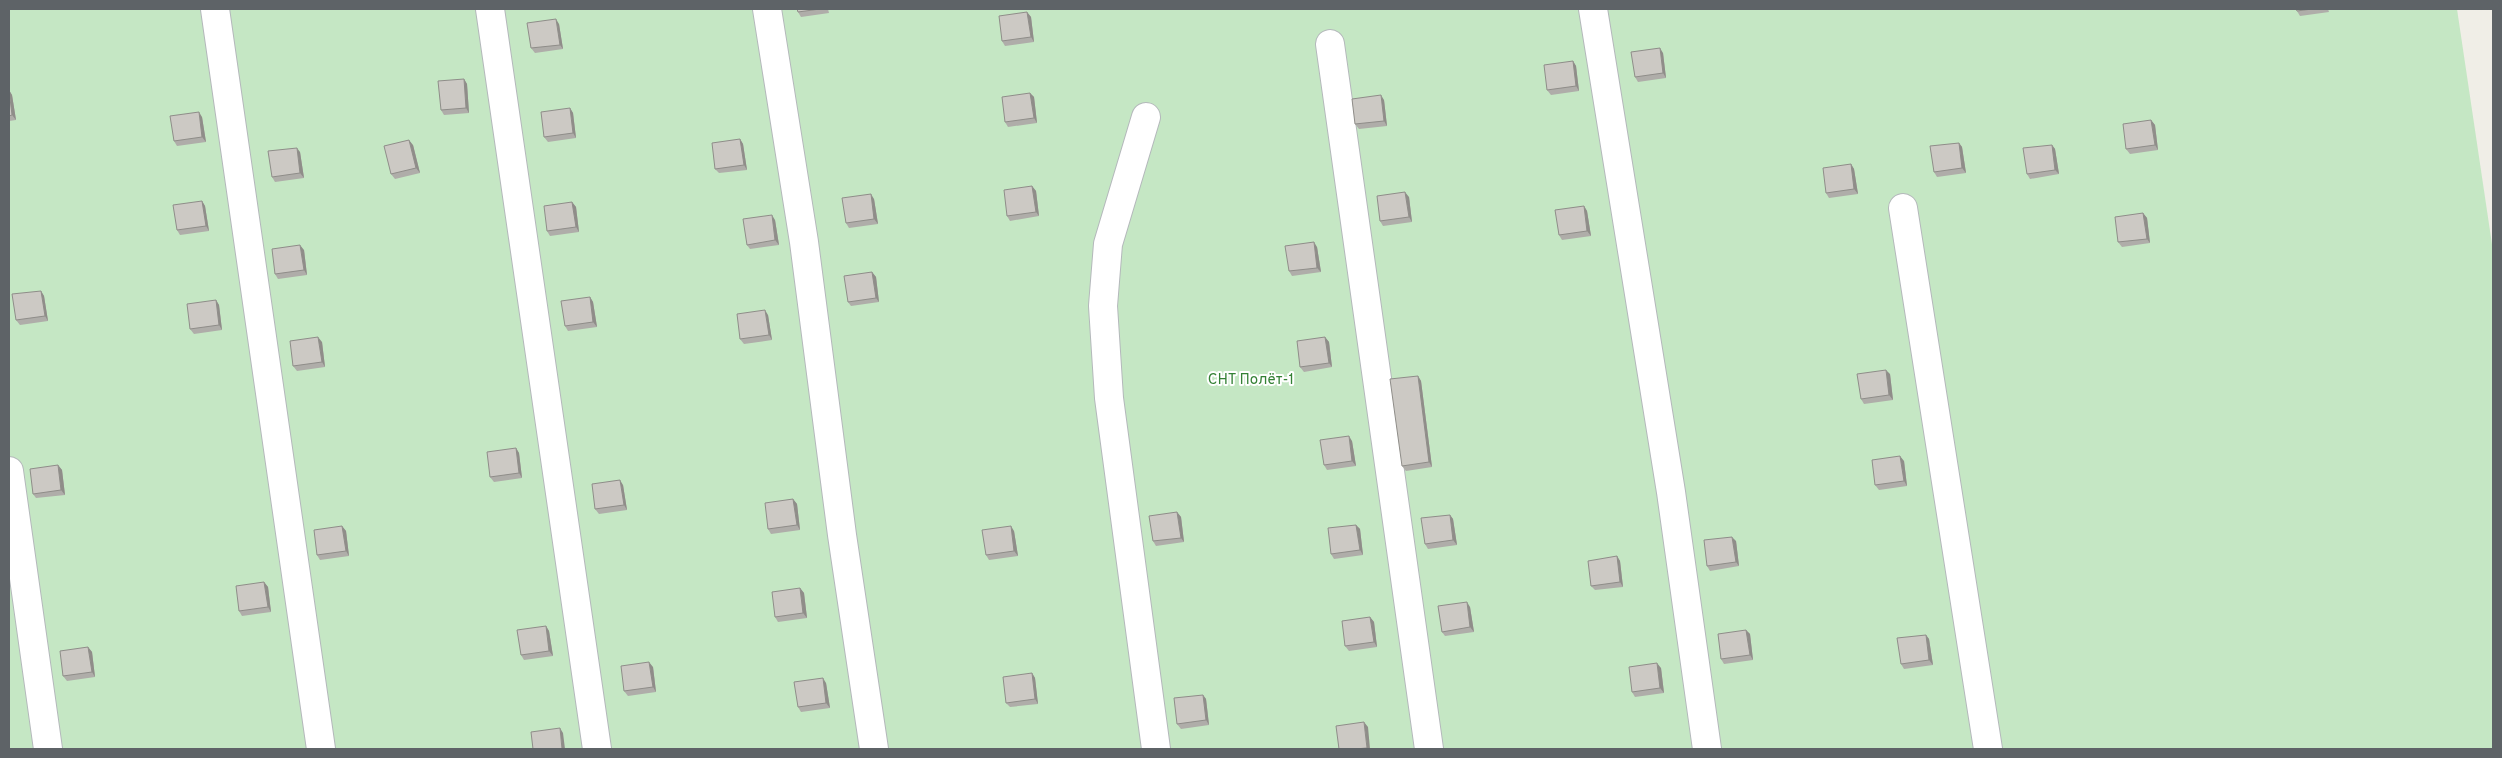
<svg xmlns="http://www.w3.org/2000/svg" width="2502" height="758" font-family="Overpass,sans-serif">
<style>
.garden{fill:#c5e7c4}
.lines{fill:none;stroke-linecap:round;stroke-linejoin:round}
.minor-casing{stroke:#b4b8bb;stroke-width:30}
.minor{stroke:#fff;stroke-width:28}
.wall{fill:#afada9}
.shaded-wall{fill:#8f8d89}
.building{fill:#ccc9c4;stroke:#8f8d89}
.labels{text-anchor:middle;stroke-width:4;stroke-linejoin:round;paint-order:stroke}
.park-label{font-size:15px;fill:#348135;stroke:#fff}
</style>
<rect width="100%" height="100%" fill="#f0eee7"/>
<!-- garden -->
<path class="garden" d="M9,9H2457L2493,251V749H9Z"/>
<g class="lines">
<defs>
<path id="minor" d="M215,9L321,749
M490,9L597,749
M767,9L804,242L842,535L874,749
M1593,9L1671,492L1707,749
M1330,44L1429,749
M1146,117L1108,244L1103,306L1109,398L1156,749
M1903,208L1988,749
M9,471L48,749"/>
</defs>
<!-- minor casing -->
<use href="#minor" class="minor-casing"/>
<!-- minor -->
<use href="#minor" class="minor"/>
</g>
<!-- wall -->
<path class="wall" d="M797,9H828L829,13L801,17L798,12Z
M2296,9H2328L2329,12L2300,16L2297,11Z
M1027,12L1031,17L1034,42L1005,46L1002,41Z
M559,24L563,49L535,53L531,48Z
M1663,53L1666,78L1638,82L1635,77Z
M1573,61L1576,66L1579,91L1551,95L1547,90Z
M464,79L467,84L469,113L444,115L441,110Z
M9,90L12,95L16,120L9,121Z
M1030,93L1034,97L1037,123L1008,127L1005,122Z
M1384,100L1387,126L1359,129L1355,124Z
M570,108L573,113L576,138L548,142L544,137Z
M202,117L206,142L177,146L174,141Z
M2151,120L2155,125L2158,150L2130,154L2126,149Z
M740,139L743,144L747,170L719,173L715,169Z
M1959,143L1962,147L1966,173L1937,177L1934,172Z
M413,145L420,173L395,179L391,174Z
M2052,145L2055,149L2059,174L2030,179L2027,174Z
M300,152L304,178L275,182L272,177Z
M1851,164L1854,169L1858,194L1829,198L1826,193Z
M1032,186L1036,191L1039,216L1010,221L1007,216Z
M1409,197L1412,222L1383,226L1380,221Z
M874,199L878,224L849,228L846,223Z
M202,201L205,206L209,231L180,235L177,230Z
M572,202L576,207L579,232L550,236L547,231Z
M1584,206L1587,211L1591,236L1562,240L1559,235Z
M2143,213L2147,218L2150,243L2122,247L2118,242Z
M775,220L779,245L750,249L747,245Z
M1317,247L1321,272L1292,276L1289,271Z
M304,250L307,275L278,279L275,274Z
M872,272L876,277L879,302L851,306L848,302Z
M41,291L44,296L48,321L20,325L16,320Z
M590,297L593,302L597,327L568,331L565,326Z
M216,300L219,305L222,330L194,334L190,329Z
M768,315L772,340L744,344L740,339Z
M1325,337L1329,342L1332,367L1304,372L1300,367Z
M322,342L325,367L297,371L293,366Z
M1890,374L1893,400L1864,404L1861,399Z
M1418,376L1421,381L1432,467L1406,471L1402,466Z
M1352,441L1356,466L1327,470L1324,465Z
M516,448L519,453L522,478L494,482L490,477Z
M1904,461L1907,486L1879,490L1875,485Z
M58,465L62,470L65,495L36,498L33,494Z
M623,485L627,510L599,514L595,509Z
M793,499L797,504L800,530L771,534L768,529Z
M1177,512L1181,517L1184,542L1156,546L1153,541Z
M1450,515L1453,519L1457,545L1428,549L1425,544Z
M1356,525L1360,529L1363,555L1334,559L1331,554Z
M342,526L346,531L349,556L320,560L317,555Z
M1014,531L1018,556L989,560L986,555Z
M1736,541L1739,566L1710,571L1707,566Z
M1617,556L1620,561L1623,587L1595,590L1591,586Z
M264,582L268,587L271,612L242,616L239,611Z
M800,588L804,593L807,618L778,622L775,617Z
M1470,607L1474,632L1445,636L1442,632Z
M1370,617L1374,622L1377,647L1349,651L1345,646Z
M546,626L549,631L553,656L524,660L521,655Z
M1746,630L1750,634L1753,660L1724,664L1721,659Z
M1926,635L1929,639L1933,665L1904,669L1901,664Z
M88,647L92,652L95,677L67,681L63,676Z
M653,667L656,692L628,696L624,691Z
M1661,668L1664,693L1635,697L1632,692Z
M1032,673L1035,678L1038,704L1010,707L1006,703Z
M826,683L830,708L801,712L798,707Z
M1203,695L1206,699L1209,725L1181,729L1177,724Z"/>
<!-- shaded-wall -->
<path class="shaded-wall" d="M1027,12L1031,17L1034,42L1031,37Z
M556,19L559,24L563,49L560,45Z
M1660,48L1663,53L1666,78L1663,73Z
M1573,61L1576,66L1579,91L1576,86Z
M464,79L467,84L469,113L466,108Z
M9,90L12,95L16,120L12,115Z
M1030,93L1034,97L1037,123L1034,118Z
M1381,95L1384,100L1387,126L1384,121Z
M570,108L573,113L576,138L573,133Z
M199,112L202,117L206,142L202,137Z
M2151,120L2155,125L2158,150L2155,145Z
M740,139L743,144L747,170L744,165Z
M409,140L413,145L420,173L416,168Z
M1959,143L1962,147L1966,173L1962,168Z
M2052,145L2055,149L2059,174L2055,170Z
M297,148L300,152L304,178L300,173Z
M1851,164L1854,169L1858,194L1854,189Z
M1032,186L1036,191L1039,216L1036,212Z
M1405,192L1409,197L1412,222L1409,217Z
M871,194L874,199L878,224L874,219Z
M202,201L205,206L209,231L206,226Z
M572,202L576,207L579,232L576,227Z
M1584,206L1587,211L1591,236L1587,231Z
M2143,213L2147,218L2150,243L2147,239Z
M772,215L775,220L779,245L775,240Z
M1314,242L1317,247L1321,272L1317,268Z
M300,245L304,250L307,275L304,270Z
M872,272L876,277L879,302L876,298Z
M41,291L44,296L48,321L45,316Z
M590,297L593,302L597,327L593,322Z
M216,300L219,305L222,330L219,325Z
M765,310L768,315L772,340L769,335Z
M318,337L322,342L325,367L322,362Z
M1325,337L1329,342L1332,367L1329,363Z
M1886,370L1890,374L1893,400L1889,395Z
M1418,376L1421,381L1432,467L1429,462Z
M1349,436L1352,441L1356,466L1352,461Z
M516,448L519,453L522,478L519,473Z
M1900,456L1904,461L1907,486L1904,481Z
M58,465L62,470L65,495L61,490Z
M620,480L623,485L627,510L624,505Z
M793,499L797,504L800,530L797,525Z
M1177,512L1181,517L1184,542L1181,538Z
M1450,515L1453,519L1457,545L1453,540Z
M1356,525L1360,529L1363,555L1360,550Z
M342,526L346,531L349,556L346,551Z
M1011,526L1014,531L1018,556L1014,551Z
M1732,537L1736,541L1739,566L1736,562Z
M1617,556L1620,561L1623,587L1620,582Z
M264,582L268,587L271,612L268,607Z
M800,588L804,593L807,618L803,613Z
M1467,602L1470,607L1474,632L1470,627Z
M1370,617L1374,622L1377,647L1374,642Z
M546,626L549,631L553,656L549,651Z
M1746,630L1750,634L1753,660L1750,655Z
M1926,635L1929,639L1933,665L1929,660Z
M88,647L92,652L95,677L92,672Z
M649,662L653,667L656,692L653,687Z
M1657,663L1661,668L1664,693L1660,688Z
M1032,673L1035,678L1038,704L1035,699Z
M823,678L826,683L830,708L826,703Z
M1203,695L1206,699L1209,725L1206,720Z
M1364,722L1368,727L1370,749H1369L1367,748Z
M560,728L563,733L565,749H562Z"/>
<!-- building -->
<path class="building" d="M797,9H820L798,12Z
M2296,9H2312L2297,11Z
M1027,12L1031,37L1002,41L999,16Z
M556,19L560,45L531,48L527,23Z
M1660,48L1663,73L1635,77L1631,52Z
M1573,61L1576,86L1547,90L1544,65Z
M464,79L466,108L441,110L438,81Z
M9,90L12,115L9,116Z
M1030,93L1034,118L1005,122L1002,97Z
M1381,95L1384,121L1355,124L1352,99Z
M570,108L573,133L544,137L541,112Z
M199,112L202,137L174,141L170,116Z
M2151,120L2155,145L2126,149L2123,124Z
M740,139L744,165L715,169L712,143Z
M409,140L416,168L391,174L384,146Z
M1959,143L1962,168L1934,172L1930,146Z
M2052,145L2055,170L2027,174L2023,148Z
M297,148L300,173L272,177L268,151Z
M1851,164L1854,189L1826,193L1823,168Z
M1032,186L1036,212L1007,216L1004,190Z
M1405,192L1409,217L1380,221L1377,196Z
M871,194L874,219L846,223L842,198Z
M202,201L206,226L177,230L173,205Z
M572,202L576,227L547,231L544,206Z
M1584,206L1587,231L1559,235L1555,210Z
M2143,213L2147,239L2118,242L2115,217Z
M772,215L775,240L747,245L743,219Z
M1314,242L1317,268L1289,271L1285,246Z
M300,245L304,270L275,274L272,249Z
M872,272L876,298L848,302L844,276Z
M41,291L45,316L16,320L12,294Z
M590,297L593,322L565,326L561,301Z
M216,300L219,325L190,329L187,304Z
M765,310L769,335L740,339L737,314Z
M318,337L322,362L293,366L290,341Z
M1325,337L1329,363L1300,367L1297,341Z
M1886,370L1889,395L1861,399L1857,374Z
M1418,376L1429,462L1402,466L1390,379Z
M1349,436L1352,461L1324,465L1320,440Z
M516,448L519,473L490,477L487,452Z
M1900,456L1904,481L1875,485L1872,460Z
M58,465L61,490L33,494L30,469Z
M620,480L624,505L595,509L592,484Z
M793,499L797,525L768,529L765,503Z
M1177,512L1181,538L1153,541L1149,516Z
M1450,515L1453,540L1425,544L1421,518Z
M1356,525L1360,550L1331,554L1328,528Z
M342,526L346,551L317,555L314,530Z
M1011,526L1014,551L986,555L982,530Z
M1732,537L1736,562L1707,566L1704,540Z
M1617,556L1620,582L1591,586L1588,561Z
M264,582L268,607L239,611L236,586Z
M800,588L803,613L775,617L772,592Z
M1467,602L1470,627L1442,632L1438,606Z
M1370,617L1374,642L1345,646L1342,621Z
M546,626L549,651L521,655L517,630Z
M1746,630L1750,655L1721,659L1718,634Z
M1926,635L1929,660L1901,664L1897,638Z
M88,647L92,672L63,676L60,651Z
M649,662L653,687L624,691L621,666Z
M1657,663L1660,688L1632,692L1629,667Z
M1032,673L1035,699L1006,703L1003,677Z
M823,678L826,703L798,707L794,682Z
M1203,695L1206,720L1177,724L1174,698Z
M1364,722L1367,748L1355,749H1339L1336,726Z
M560,728L562,749H533L531,732Z"/>
<g class="labels">
<!-- park labels -->
<g class="park-label">
<text x="1251" y="384">СНТ Полёт-1</text>
</g>
</g>
<!-- border -->
<rect width="2502" height="758" fill="none" stroke="#5e6367" stroke-width="20"/>
</svg>
